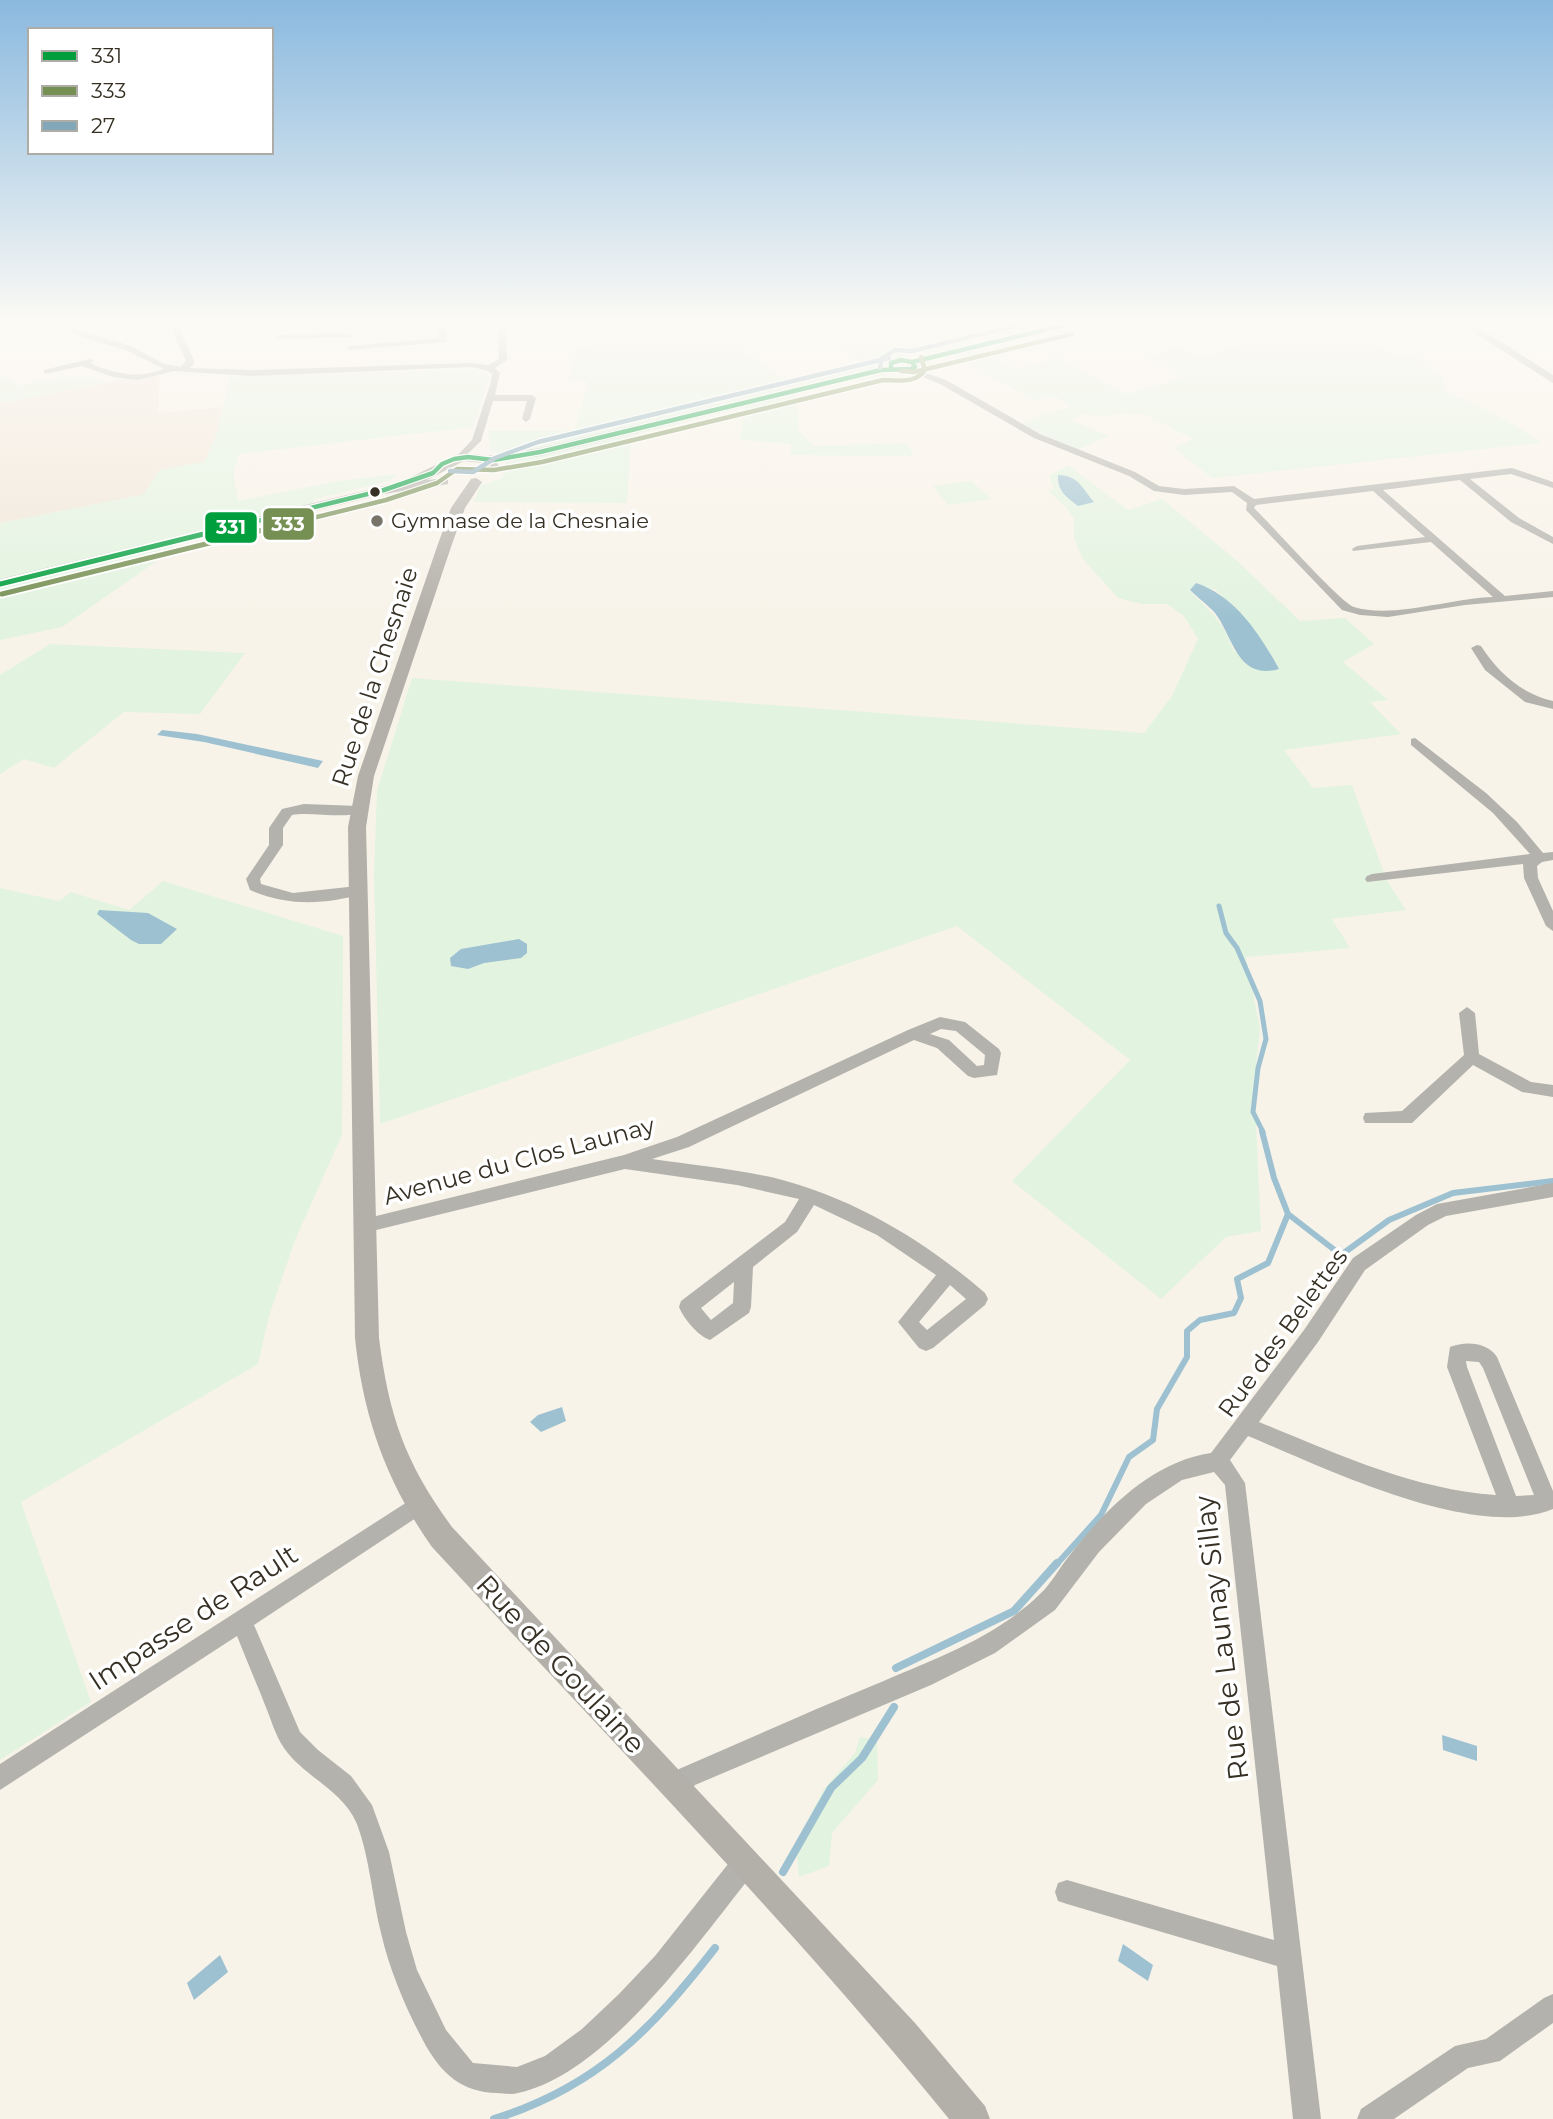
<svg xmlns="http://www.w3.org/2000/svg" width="1553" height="2119" font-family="Montserrat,sans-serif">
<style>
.education{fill:#f1e6d8}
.green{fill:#e2f3e0;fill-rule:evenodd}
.water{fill:#9dc1d1}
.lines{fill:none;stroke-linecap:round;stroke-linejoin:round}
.stream-far2{stroke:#9dc1d1;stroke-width:5}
.stream-far1{stroke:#9dc1d1;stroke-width:6}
.stream{stroke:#9dc1d1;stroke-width:8}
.street{fill:#b3b2ac;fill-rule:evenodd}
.secondary{fill:#b3b0a9;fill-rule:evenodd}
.bus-1-far1-casing{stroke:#fff;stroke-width:7}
.bus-1-casing{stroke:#fff;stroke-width:9}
.bus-2-far1-casing{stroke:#fff;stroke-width:7}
.bus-2-casing{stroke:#fff;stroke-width:9}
.bus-3-casing{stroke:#fff;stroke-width:7}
.bus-1-far1{stroke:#009e3d;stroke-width:4.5}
.bus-1{stroke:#009e3d;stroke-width:5}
.bus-2-far1{stroke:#768f53;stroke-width:4.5}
.bus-2{stroke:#768f53;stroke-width:5}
.bus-3{stroke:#81a7b8;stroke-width:4.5}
.bus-dot{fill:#352f24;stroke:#fff;stroke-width:2.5}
.poi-dot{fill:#797469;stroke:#fff;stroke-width:2.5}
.labels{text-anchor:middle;stroke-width:7;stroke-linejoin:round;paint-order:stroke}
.far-poi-label{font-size:21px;fill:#352f24;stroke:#fff;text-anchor:start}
.street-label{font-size:24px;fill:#352f24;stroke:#fff}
.near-street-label{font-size:28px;fill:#352f24;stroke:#fff}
.line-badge{stroke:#fff;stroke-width:2.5}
.badge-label{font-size:19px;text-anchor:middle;font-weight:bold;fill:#fff}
</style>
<rect width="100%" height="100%" fill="#f8f3e9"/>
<!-- education -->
<path class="education" d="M160,372L158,413L224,407L218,431L204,462L160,470L143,495L0,523V403Z"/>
<!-- green -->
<path class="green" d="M595,324H726L765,343L742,349L786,381L863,363L822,334L867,324H935L980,341L962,346L1015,369L1059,358L1127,394L1184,377L1147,356L1180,346L1202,356L1267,338L1258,334L1274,324H1293L1305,329L1341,325L1397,357L1414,356L1442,378L1446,393C1482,405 1511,422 1541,443L1212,478L1174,448L1193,439L1143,414L1123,413L1101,417L1083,413L1071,420L1109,436L1077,450L1022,424L1042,414L1070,408L1057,397L1033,400L944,350C923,355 892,354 875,367L891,374L796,393L799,432L814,446L907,443L914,456L791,455V444L740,440L745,407L631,436L627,503L474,502L480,486L500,479L509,468L499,453L491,451L488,431H574L589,381H569L576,348H589Z
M462,369L478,370L489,376L473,427L239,454L233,472L238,501L339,481L398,474L389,481L315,499L311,506L186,535L167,554L62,627L0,640V599L5,597L0,592V523L143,495L160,470L204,462L218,431L230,377Z
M0,374L19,386C48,379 82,371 111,382L0,403Z
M1069,466L1128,510L1162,499L1235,559L1300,621L1345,618L1374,644L1343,662L1388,700L1370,702L1401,734L1284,750L1313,788L1352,785L1387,881L1406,910L1332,919L1350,948L1246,957L1260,1029L1254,1083L1261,1231L1226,1237L1161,1299L1012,1181L1130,1060L957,926L380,1124L374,875L377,791L412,678L1144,733L1172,696L1198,639L1184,616L1167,604H1142L1118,598L1082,558L1074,538V519L1066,507L1047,490L1054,489L1049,475ZM1215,589L1256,631L1278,669L1234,652C1224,622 1211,612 1190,591Z
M971,481L991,499L948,505L933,486Z
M50,644L245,653L200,714L124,712L54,768L24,759L0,774V675Z
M163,881L343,936L342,1135L295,1240L269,1316L258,1364L21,1502L91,1702L0,1760V888L59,901L71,892L129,910Z
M860,1737L877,1740L878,1780L832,1833L829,1866L799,1877L796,1842L824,1789L855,1753Z"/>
<!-- water -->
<path class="water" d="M1058,475C1079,476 1081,487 1094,502L1078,506C1066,497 1057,491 1058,475Z
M1196,583C1235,596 1260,634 1279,669C1237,681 1233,636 1215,613C1208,605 1198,598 1190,590Z
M162,730L197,734L323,761L318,768L204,742L157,735Z
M99,910L148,913L177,929L161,944H139L131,940L97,914Z
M519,939L527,944V953L521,958L484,963L468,969L451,966L450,958L461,949Z
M562,1407L566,1421L541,1432L530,1422L538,1415Z
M1442,1735L1477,1746V1761L1443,1750Z
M1123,1944L1153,1965L1148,1981L1118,1961Z
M220,1955L228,1972L194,2000L187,1983Z"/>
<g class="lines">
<!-- stream-far2 -->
<path class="stream-far2" d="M1219,906L1226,933L1237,948L1260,1001L1266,1039L1258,1068L1253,1112L1263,1132"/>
<!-- stream-far1 -->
<path class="stream-far1" d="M1262,1131L1274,1178L1288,1214
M1056,1565L1101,1515L1129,1457L1153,1440L1157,1409L1187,1357V1331L1200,1320L1234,1313L1241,1298L1237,1279L1268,1263L1288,1214L1341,1255L1389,1220L1453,1193L1553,1181"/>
<!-- stream -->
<path class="stream" d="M896,1668L1014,1611L1057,1563
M783,1872L831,1788L862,1758L894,1707
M494,2119C597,2087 651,2030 715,1948"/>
<!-- street -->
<path class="street" d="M58,324H69L88,333L131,346L164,364L181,367L186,360L173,333L172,324H180L181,333L194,360V364L189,368L252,370L471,363L488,365L499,359L498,324H506L507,360L495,368L500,373L495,395H532L536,398L530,419L526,422L522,419L527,401H493L481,441L461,460L456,457L472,440L491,382L492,374L486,370L471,367L252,376L174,371L138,380L113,377L82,366L44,374V370L90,359L94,361L90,363C114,374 139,379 164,369L125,350L82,337Z
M439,324H447L446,342L350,350L346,348L350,346L439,338Z
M349,333L352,337L280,339L276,337L280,335Z
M908,367L946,380L1040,434L1135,472L1159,486L1184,489L1234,486L1254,499L1512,468L1553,482V488L1511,474L1470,479L1519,518L1553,537V544L1511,522L1460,480L1383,490L1505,596L1553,591V597L1465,605L1388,617L1360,615L1342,610L1246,510L1247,503L1232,492L1184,495L1154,491L1129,476L1034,438L940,384L908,371ZM1373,491L1425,537L1357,546L1352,549L1353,551L1431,542L1493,597C1452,598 1392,619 1354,607C1340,602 1270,523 1254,508L1256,505Z
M1477,645L1481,646C1499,673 1520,693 1553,701V709L1525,702L1485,670L1471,648Z
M1415,738L1486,793L1517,822L1543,853L1553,852V860L1542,862L1537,866L1538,878L1553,911V931L1546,926L1524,878L1523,864L1367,882L1365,879L1367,876L1372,874L1530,854L1493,813L1411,745V739Z
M304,804L359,806L366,810C353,821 311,811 292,815L283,828V845L260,879L261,884L293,893L357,886L364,891L362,894C324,905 287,906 250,890L246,879L269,845V828L282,809Z
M1467,1007L1475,1013L1479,1054L1531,1082L1553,1085V1097L1522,1092L1473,1065L1412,1123H1365L1363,1118L1365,1113L1402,1111L1464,1055L1459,1013Z
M940,1017L965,1022L999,1049L1001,1053L997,1075L974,1078L968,1076L937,1048L914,1040L689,1147L652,1159C693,1165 735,1169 775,1178C854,1198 925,1241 985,1293L988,1299L985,1305L933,1348L926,1351L919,1348L898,1322L936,1275L877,1235L814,1205L797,1232L753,1267L751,1307L749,1313L710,1340C698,1336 684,1319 679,1307L681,1301L785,1222L799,1199L737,1185L625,1169L364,1233L358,1231L355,1226L358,1221L364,1219L624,1155L677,1137L908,1030ZM941,1029L956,1031L985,1055L984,1065L977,1066L949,1040L930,1034ZM734,1282L733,1303L711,1320L701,1308ZM950,1285L966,1299L927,1330L919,1322Z
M1553,1183V1197L1446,1216L1428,1225L1365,1270L1318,1342L1259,1422C1336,1453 1411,1489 1496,1495L1447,1367L1450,1347C1466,1341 1487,1342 1497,1357L1553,1491V1509C1474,1542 1323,1467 1248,1436L1230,1460L1245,1483L1321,2119H1293L1277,1966L1067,1904L1058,1901L1055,1892L1058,1883L1067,1880L1274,1940L1225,1485L1214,1472L1182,1480L1146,1504L1099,1552L1055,1610L995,1653L931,1685L695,1785L685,1795L677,1799L669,1795L665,1787L669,1779L679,1769C744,1741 808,1712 874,1685C931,1660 994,1639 1040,1594C1052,1583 1059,1568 1069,1556C1105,1510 1151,1462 1211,1453L1304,1330L1353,1258L1416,1215L1437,1204ZM1466,1361L1479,1362L1483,1368L1534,1495L1516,1496L1467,1367Z
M418,1495L425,1498L428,1505L425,1512L254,1625L300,1732L318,1750L351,1776L372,1805L389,1852L406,1932L417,1970L446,2030L473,2063L517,2067L545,2056L582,2029L619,1994L655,1956L736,1854L745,1851L754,1854L757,1863L754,1872C699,1941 607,2074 518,2093C511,2095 503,2093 497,2093C462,2092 443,2075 426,2046C407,2011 390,1972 381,1933C372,1897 370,1859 357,1824C342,1789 305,1778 284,1748C275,1735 271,1719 265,1705C256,1682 246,1659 237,1636L0,1790V1764Z
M1553,1994V2023L1500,2061L1468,2068L1394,2119H1357L1361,2109L1455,2046L1486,2039L1544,1998Z"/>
<!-- secondary -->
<path class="secondary" d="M1056,324H1075L919,364V369L907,373H881L540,456L496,462L501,468L495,472L483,463L464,461L427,480L448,478V484L384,494L0,587V579L384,486L410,482L411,477L456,455L475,454L487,456L540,448L881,367H907L908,365L897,362V358L912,359Z
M1461,324H1473L1553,375V383Z
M476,478L482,482L465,508L452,544L374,776L366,827L379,1338C389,1416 405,1463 452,1527L915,2023L985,2106L990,2119H949C787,1920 606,1736 432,1547C386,1482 363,1416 355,1338L348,827L358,776L438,544L451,508L471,479Z"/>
<defs>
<path id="bus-1-far1" d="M891,368V363L901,360L912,362L1069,324
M217,531L384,490L433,473L442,464L454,459L468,457L493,460L540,452L881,370L911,369L915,367L912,362"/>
<path id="bus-1" d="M0,584L224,529"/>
<path id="bus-2-far1" d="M901,371L914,372L1072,334
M260,531L386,500L437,483L457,469L494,470L542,462L883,380C898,380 916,384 925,370L921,357"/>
<path id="bus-2" d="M2,594L267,529"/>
<path id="bus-3" d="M880,368L882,358L895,350L912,351L1024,324
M450,471L473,472L495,458L538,442L889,358"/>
</defs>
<!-- bus-1-far1 casing -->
<use href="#bus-1-far1" class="bus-1-far1-casing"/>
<!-- bus-1 casing -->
<use href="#bus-1" class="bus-1-casing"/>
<!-- bus-2-far1 casing -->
<use href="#bus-2-far1" class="bus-2-far1-casing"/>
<!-- bus-2 casing -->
<use href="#bus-2" class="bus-2-casing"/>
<!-- bus-3 casing -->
<use href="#bus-3" class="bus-3-casing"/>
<!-- bus-1-far1 -->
<use href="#bus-1-far1" class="bus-1-far1"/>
<!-- bus-1 -->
<use href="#bus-1" class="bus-1"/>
<!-- bus-2-far1 -->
<use href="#bus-2-far1" class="bus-2-far1"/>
<!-- bus-2 -->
<use href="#bus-2" class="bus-2"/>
<!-- bus-3 -->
<use href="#bus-3" class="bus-3"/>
</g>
<!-- sky -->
<linearGradient id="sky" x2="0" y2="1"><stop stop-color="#8ab9df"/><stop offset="0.52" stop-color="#fcfaf5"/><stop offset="1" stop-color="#fcfaf5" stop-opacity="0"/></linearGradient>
<rect width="1553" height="621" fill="url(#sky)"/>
<!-- markers -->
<circle class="bus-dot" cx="375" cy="492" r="6"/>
<circle class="poi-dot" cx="377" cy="521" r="7"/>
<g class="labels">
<!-- far-poi labels -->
<g class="far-poi-label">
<text x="391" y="528">Gymnase de la Chesnaie</text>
</g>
<!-- street labels -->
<g class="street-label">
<text transform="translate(375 677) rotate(-72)" y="8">Rue de la Chesnaie</text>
<text transform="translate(519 1161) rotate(-15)" y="8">Avenue du Clos Launay</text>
<text transform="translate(1283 1333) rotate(-54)" y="8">Rue des Belettes</text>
</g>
<!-- near-street labels -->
<g class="near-street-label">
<text transform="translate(193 1617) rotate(-33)" y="10">Impasse de Rault</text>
<text transform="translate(1221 1638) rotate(-97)" y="10">Rue de Launay Sillay</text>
<text transform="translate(561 1664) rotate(47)" y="10">Rue de Goulaine</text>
</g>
</g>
<g class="line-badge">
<rect x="262" y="507" width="53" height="34" rx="7" fill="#768f53"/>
<rect x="204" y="511" width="54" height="33" rx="7" fill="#009e3d"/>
</g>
<g class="badge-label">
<text x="288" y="531">333</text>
<text x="231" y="534">331</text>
</g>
<!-- legend -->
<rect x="28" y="28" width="245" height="126" fill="#ffffff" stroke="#aeaca7" stroke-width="2"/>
<rect x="42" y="51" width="35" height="10" fill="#009e3d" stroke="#aeaca7" stroke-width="2"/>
<text x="91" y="63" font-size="21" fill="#352f24">331</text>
<rect x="42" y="86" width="35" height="10" fill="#768f53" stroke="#aeaca7" stroke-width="2"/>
<text x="91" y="98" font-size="21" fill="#352f24">333</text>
<rect x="42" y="121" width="35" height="10" fill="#81a7b8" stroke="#aeaca7" stroke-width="2"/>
<text x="91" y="133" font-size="21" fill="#352f24">27</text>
</svg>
